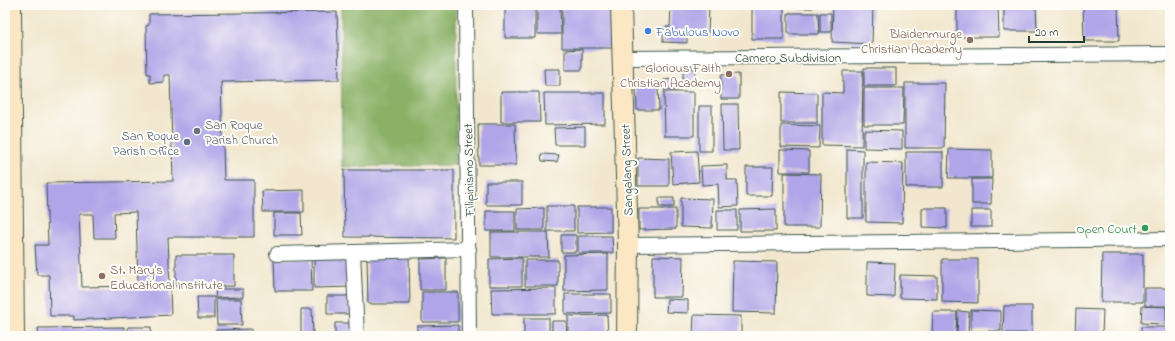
<svg xmlns="http://www.w3.org/2000/svg" width="1175" height="341" font-family="'Indie Flower',sans-serif">
<style>
.forest{fill:#8ab166;stroke:#54774d}
.building{fill:#b0a5e8;fill-rule:evenodd}
.lines{fill:none;stroke-linecap:round;stroke-linejoin:round}
.street-casing{stroke:#3f564b;stroke-width:16}
.secondary-casing{stroke:#3f564b;stroke-width:22}
.street{stroke:#fff;stroke-width:14}
.secondary{stroke:#fbe7c3;stroke-width:20}
.shop-dot{fill:#3f7fe0;stroke:#fdfcf7;stroke-width:1.5}
.education-dot{fill:#8d6e63;stroke:#fdfcf7;stroke-width:1.5}
.worship-dot{fill:#6b7280;stroke:#fdfcf7;stroke-width:1.5}
.service-dot{fill:#5c6f8a;stroke:#fdfcf7;stroke-width:1.5}
.leisure-dot{fill:#2e9e5b;stroke:#fdfcf7;stroke-width:1.5}
.labels{text-anchor:middle;stroke-width:4;stroke-linejoin:round;paint-order:stroke}
.shop-label{font-size:13px;fill:#366cbe;stroke:#fdfcf7;text-anchor:start}
.education-label{font-size:13px;fill:#785e54;stroke:#fdfcf7;text-anchor:end}
.street-label{font-size:13px;fill:#1f3d34;stroke:#fdfcf7}
.worship-label{font-size:13px;fill:#5b616d;stroke:#fdfcf7;text-anchor:start}
.service-label{font-size:13px;fill:#4e5e75;stroke:#fdfcf7;text-anchor:end}
.leisure-label{font-size:13px;fill:#27864d;stroke:#fdfcf7;text-anchor:end}
</style>
<rect width="100%" height="100%" fill="#fdfcf7"/>
<filter id="ink" filterUnits="userSpaceOnUse"><feTurbulence type="fractalNoise" baseFrequency=".025" numOctaves="2"/><feDisplacementMap in="SourceGraphic" scale="8" xChannelSelector="R" yChannelSelector="G"/><feConvolveMatrix kernelMatrix="1 2 1 2 8 2 1 2 1" color-interpolation-filters="sRGB"/></filter>
<filter id="wash" filterUnits="userSpaceOnUse"><feTurbulence type="fractalNoise" baseFrequency=".012" numOctaves="4" result="noise"/><feDisplacementMap in="SourceGraphic" scale="16" xChannelSelector="R" yChannelSelector="G"/><feGaussianBlur stdDeviation="0.9" result="paint"/><feColorMatrix in="noise" values="0 0 0 0 0 0 0 0 0 0 0 0 0 0 0 0 0 1.4 0 .05"/><feComposite in="paint" operator="in"/></filter>
<g filter="url(#wash)">
<rect width="100%" height="100%" fill="#f2e7ce"/>
<!-- forest -->
<path class="forest" d="M341,5H456V165L342,167Z"/>
<g id="blocks">
<!-- building -->
<path class="building" d="M505,5H535V38H505Z
M537,5H560L561,34H537Z
M562,5H617L618,48H562Z
M671,5H709L708,36L687,35V43L663,42V27H670Z
M752,5H784V39H752Z
M792,5H813V8H792Z
M833,5H873L872,44L832,42Z
M957,5H998L999,37H957Z
M1004,5H1036L1037,31H1004Z
M1083,5H1118L1119,41H1084Z
M337,12L339,80L221,82L224,180H254V237H168L171,315L74,320V316H50L49,275H37L35,245H48L46,183L173,181L170,75H164V82L150,83V74H147L146,26L149,25V14ZM136,212L138,286L82,287L79,214H93L94,238H115L114,213Z
M788,13H818L819,34H788Z
M820,13H831V32H820Z
M582,49V70H565V50Z
M683,68H695V86H683Z
M864,68H896V86H864Z
M544,69H560V86H545Z
M843,71H863L862,146L822,145V92L843,93Z
M739,74V99H721V75Z
M677,79V90H664V80Z
M905,83H945L944,148H905Z
M636,87H658L659,110H637Z
M864,88H904L903,125H864Z
M501,92H539L540,122H501Z
M664,92H694V136H665Z
M781,92L817,93V123H781Z
M544,93H605V124L545,125Z
M722,104H738L739,150H723Z
M699,106H712V151H699Z
M478,124H515L516,165H479Z
M781,125L820,126L819,148L781,147Z
M585,127V145H555L554,128Z
M864,130L902,131V149L864,148Z
M847,149L863,150V218H847Z
M949,149L992,150V178H948Z
M780,150L809,151V172H780Z
M697,151L699,182L673,184L671,152Z
M906,152H943V187H906Z
M541,154L559,155L557,162L542,161Z
M638,158L669,159V186H638Z
M866,162L903,163L902,223L866,222Z
M727,165V180H737L738,206L719,207L718,184L702,185L701,166Z
M746,167H773L772,196H746Z
M344,170H454V238L345,237Z
M784,173L821,174L820,227H784Z
M972,179H992L991,204H972Z
M486,182H522V205H486Z
M304,190V212H263L262,191Z
M659,198H674V207H659Z
M681,198L713,199L712,228L681,227Z
M547,206H574V231H547Z
M577,207H611V232L577,233Z
M544,208V230H517V209Z
M922,208H947V228L922,227Z
M639,209H676V229L639,230Z
M776,209V231H740V210Z
M717,210H737V230H717Z
M971,210H991V227H971Z
M486,211H515V231H486Z
M274,213H301L302,235H274Z
M491,232H548L549,257H491Z
M561,235H576V252H561Z
M578,236H612L613,253H578Z
M608,254V290L564,291V255Z
M1102,254H1143V302H1101Z
M176,255H234V286L176,287Z
M409,255L410,304H368L367,256Z
M314,256H352L353,287L314,288Z
M653,256L683,257L682,297H653Z
M446,258V290H420V259Z
M522,258V286H489V259Z
M274,259H311L312,291H275Z
M942,259H978V303L942,302Z
M525,260H558V286H525Z
M733,261L777,262L776,313L732,312Z
M867,262L895,263L894,297L867,296Z
M900,275L937,276V299L900,298Z
M556,288V314H492L491,289Z
M1145,288H1170V306H1145Z
M216,289H243V297L215,298Z
M422,292H458V322H422Z
M565,294H611V313L565,314Z
M327,296H353V314H327Z
M197,297H214V318H198Z
M216,299H241L242,325H217Z
M667,299L688,300V313L666,312Z
M1004,306H1032V333H1003Z
M1142,306L1166,307V324L1141,323Z
M301,309H312L313,336H301Z
M1076,309L1103,310L1102,336H1075Z
M971,310L1001,311V331H971Z
M958,311L969,312L968,336H957Z
M933,312H957L956,336H932Z
M607,315L608,336H568V316Z
M694,315L741,316V336H693Z
M524,318H549V336H524Z
M552,321H566L567,336H552Z
M335,323H354V336H335Z
M458,325V336H417V326Z
M124,327V336H39L38,328Z
M128,327H151V336H128Z
M1141,327H1166V336H1141Z
M251,329V336H216V330Z"/>
</g>
</g>
<g filter="url(#ink)">
<use href="#blocks" fill-opacity="0" stroke="#3f564b" stroke-width="1"/>
<g class="lines">
<defs>
<path id="street" d="M466,5L469,336
M622,58L1170,54
M628,245L1170,239
M353,252L357,336
M277,254L469,249"/>
<path id="secondary" d="M11,5L14,336
M621,5L628,245L627,336"/>
</defs>
<!-- street casing -->
<use href="#street" class="street-casing"/>
<!-- secondary casing -->
<use href="#secondary" class="secondary-casing"/>
<!-- street -->
<use href="#street" class="street"/>
<!-- secondary -->
<use href="#secondary" class="secondary"/>
</g>
</g>
<!-- markers -->
<circle class="shop-dot" cx="648" cy="31" r="4"/>
<g class="education-dot">
<circle cx="970" cy="40" r="4"/>
<circle cx="729" cy="74" r="4"/>
<circle cx="102" cy="276" r="4"/>
</g>
<circle class="worship-dot" cx="197" cy="131" r="4"/>
<circle class="service-dot" cx="187" cy="142" r="4"/>
<circle class="leisure-dot" cx="1145" cy="228" r="4"/>
<g class="labels">
<!-- shop labels -->
<g class="shop-label">
<text x="656" y="36">Fabulous Novo</text>
</g>
<!-- education labels -->
<g class="education-label">
<text x="962" y="38">Blaidenmurge<tspan x="962" dy="15">Christian Academy</tspan></text>
<text x="721" y="72">Glorious Faith<tspan x="721" dy="15">Christian Academy</tspan></text>
<text x="110" y="274" text-anchor="start">St. Mary's<tspan x="110" dy="15">Educational Institute</tspan></text>
</g>
<!-- street labels -->
<g class="street-label">
<text x="788" y="62">Carnero Subdivision</text>
<text transform="translate(468 170) rotate(-91)" y="5">Filipinismo Street</text>
<text transform="translate(626 170) rotate(-92)" y="5">Sangalang Street</text>
</g>
<!-- worship labels -->
<g class="worship-label">
<text x="205" y="129">San Roque<tspan x="205" dy="15">Parish Church</tspan></text>
</g>
<!-- service labels -->
<g class="service-label">
<text x="179" y="140">San Roque<tspan x="179" dy="15">Parish Office</tspan></text>
</g>
<!-- leisure labels -->
<g class="leisure-label">
<text x="1137" y="233">Open Court</text>
</g>
</g>
<!-- margin -->
<rect width="1175" height="341" fill="none" stroke="#fdfcf7" stroke-width="20"/>
<!-- scale -->
<path d="M1029 36v6h55v-6" fill="none" stroke="#1f3d34" stroke-width="2"/>
<text x="1035" y="36" font-size="12" fill="#1f3d34" stroke="#fdfcf7" stroke-width="3" paint-order="stroke">20 m</text>
</svg>
